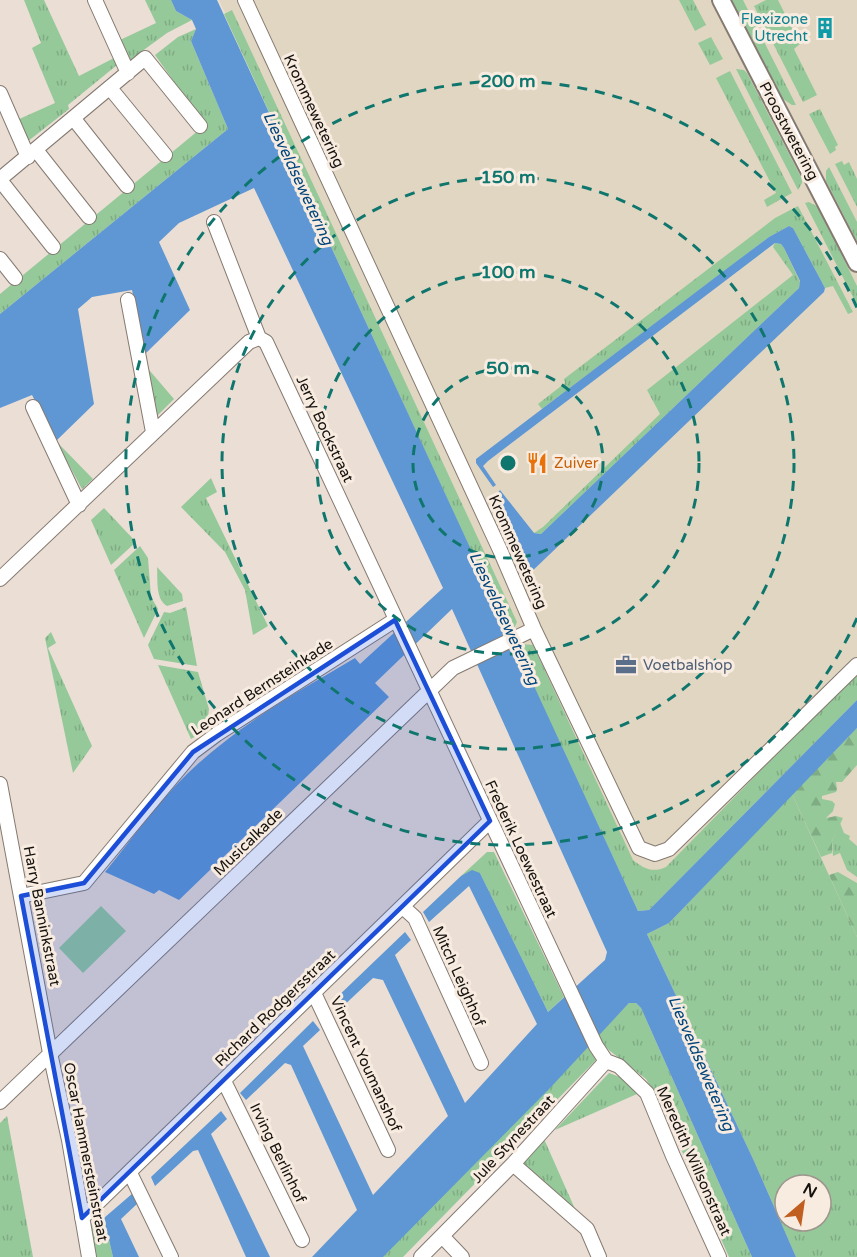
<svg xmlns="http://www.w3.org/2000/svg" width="857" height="1257" font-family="'Varela Round',sans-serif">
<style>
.commercial{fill:#e1d6c1;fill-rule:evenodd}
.grass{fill:url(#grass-tufts);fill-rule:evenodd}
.forest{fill:url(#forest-firs)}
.garden{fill:#95c99a}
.water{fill:#5e97d3}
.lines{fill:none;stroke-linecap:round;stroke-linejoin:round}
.minor-casing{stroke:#857a71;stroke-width:16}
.tertiary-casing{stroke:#857a71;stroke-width:20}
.minor{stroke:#fff;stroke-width:14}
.tertiary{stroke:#fff;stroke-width:16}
.marked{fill:#1d4ed8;fill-opacity:0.2;stroke:#1d4ed8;stroke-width:4.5;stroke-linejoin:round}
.ring{fill:none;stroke:#0f766e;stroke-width:3;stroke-dasharray:10 8}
.labels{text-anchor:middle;stroke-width:6;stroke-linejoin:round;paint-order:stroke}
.culture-label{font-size:15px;fill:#0d838f;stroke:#f8ece1;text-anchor:end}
.street-label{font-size:15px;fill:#16120e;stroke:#f8ece1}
.food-label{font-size:15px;fill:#c56008;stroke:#f8ece1;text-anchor:start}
.service-label{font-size:15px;fill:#4e5e75;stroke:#f8ece1;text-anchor:start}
.water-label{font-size:16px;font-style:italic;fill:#02467d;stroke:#f8ece1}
.centre{fill:#0f766e;stroke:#f8ece1;stroke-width:3}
.ring-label{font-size:18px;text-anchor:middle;font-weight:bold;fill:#0f766e;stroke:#f8ece1;stroke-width:6;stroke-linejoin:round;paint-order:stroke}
</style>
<defs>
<pattern id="grass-tufts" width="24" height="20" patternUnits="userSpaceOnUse" patternTransform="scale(1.5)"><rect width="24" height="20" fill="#95c99a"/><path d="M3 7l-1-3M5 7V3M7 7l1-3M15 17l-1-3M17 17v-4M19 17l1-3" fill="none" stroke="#80ac84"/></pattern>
<pattern id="forest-firs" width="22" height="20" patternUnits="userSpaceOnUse" patternTransform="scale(1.5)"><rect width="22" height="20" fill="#95c99a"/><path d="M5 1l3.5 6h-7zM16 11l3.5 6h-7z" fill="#80ac84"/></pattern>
</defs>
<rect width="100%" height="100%" fill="#ebded4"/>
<!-- commercial -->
<path class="commercial" d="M219,0H857V1257H774L644,910ZM785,1185H821V1221H785Z"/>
<!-- grass -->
<path class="grass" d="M24,0H44L79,76L114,58L117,65L68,105L69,109L27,142L17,120L55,103L32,48L41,43Z
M145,0H171L176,11L192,20L167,33L130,60L120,40L156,23Z
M679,0H693L706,25L695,31Z
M732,0H743L796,105H792L783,99Z
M766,0H778L800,44L794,49L817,95L803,102L754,6Z
M232,10L517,622L514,628L508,631L224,14Z
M196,29L191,41L228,129L0,314V294L205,125L155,55L178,37Z
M711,37L723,59L710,65L698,43Z
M736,69L744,70L747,73L802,179V183L798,190Z
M730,71L792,193L767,207L764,200L776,193L716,78Z
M820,109L838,145L835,147L836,150L830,154L809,114Z
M842,161L844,165L849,162L857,179V207L835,164Z
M829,167L857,222V241L826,181V171Z
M809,202L818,207L857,286V305L805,203Z
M798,206L853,312L848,314L833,286L825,288L793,228L789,226L769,237L542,409L538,404L565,383L564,379L775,218Z
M775,243L781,244L784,248L800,282L799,288L541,534L534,533L543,527L660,414L647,390L793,275L773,247Z
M144,364L174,399L158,415H154Z
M56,441L93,479L82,489Z
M211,478L217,492L206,498L268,626L253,635L245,590L225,552L181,507Z
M104,508L136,542L111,565L91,520Z
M140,546L148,558L151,597L158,609L144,638L114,570Z
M157,567L182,594L183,601L167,606C155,599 158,579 157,567Z
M186,607L197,666L154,659L148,645L164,612L170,613Z
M51,632L56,643L48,648L92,746L73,773L45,638Z
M521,644L533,645L633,860C644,869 653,873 666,867L857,672V700L649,910L638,911L515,647Z
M158,665L198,672L209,709L206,730L191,739Z
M792,794L857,937V1257H796L754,1161L647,934L669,923ZM785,1185H821V1221H785Z
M840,823L844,833L850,836L849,839L857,846V877L847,870L840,853L833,856L832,841Z
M487,852H494L564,997L548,1012L480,873L461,876Z
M629,1003H636L641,1008L752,1257H729L661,1104L646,1079L610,1051L596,1037Z
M589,1045L596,1060L403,1257H382Z
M609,1073L620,1077L637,1094L555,1130Z
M7,1116L33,1257H0V1123Z
M544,1139L579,1218L522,1164Z"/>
<!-- forest -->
<path class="forest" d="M857,728V765L842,782H836L837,789L836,792L822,796V799L832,801L835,804L833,811L826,818L836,816L843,818L832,841V853L821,857L792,794Z
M838,872L857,883V937L829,875Z
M104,1218L113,1257H95L89,1224Z"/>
<!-- garden -->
<path class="garden" d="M101,906L126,931L83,973L59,948Z"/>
<!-- water -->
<path class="water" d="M171,0H217L638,911L649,910L857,700V728L669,923L647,934L754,1161L796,1257H752L641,1008L636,1003H629L551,1087L383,1257H312L357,1210L291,1065L285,1063L246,1100L240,1093L313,1021L320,1030L303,1046L373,1195L448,1116L383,980L373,978L338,1011L332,1002L405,932L411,940L395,955L465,1103L537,1024L469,886L429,922L423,912L461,876L472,870L480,873L548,1012L605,960L607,952L452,609L375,683L389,697L179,900L159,890L154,894L105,872C132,839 157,803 188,773C237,726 297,692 355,658L360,664L443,588L254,188L179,223L159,242L190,310L145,354L132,290L92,297L78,309L94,404L56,441L32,395L0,408V314L228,129L191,41L196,29L192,20L176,11Z
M789,226L793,228L825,288L824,292L527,576L516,551V547C506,534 487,505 500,490L534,533L541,534L799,288L800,281L784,248L781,244L775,243L488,461L483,466L496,485L493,487L476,463V459L725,270L769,237Z
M221,1111L227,1119L211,1134L270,1257H246L198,1150L193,1151L155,1186L151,1177Z
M133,1193L138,1203L121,1219L139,1257H113L104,1218Z"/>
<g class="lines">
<defs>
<path id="minor" d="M95,0L128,73
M245,0L500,550L534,629L639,848L655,854L669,849L857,665
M110,88L165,155
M0,93L28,157
M74,119L127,186
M36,150L89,217
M0,179L145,58L200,126
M0,180L53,247
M214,222L259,338L266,342L596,1046L606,1061
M0,259L15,278
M128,300L153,432
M33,407L79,505
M0,579L249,342L259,338
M0,784L50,1053L69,1140L89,1257
M21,896L84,883L193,752L217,734L395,620
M403,907L415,918L481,1063
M313,991L388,1150
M606,1061L619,1066L647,1093L673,1156L719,1257
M224,1081L302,1240
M0,1102L453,668L534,629
M513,1164L587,1229L599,1257
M130,1173L171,1257
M82,1218L490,821
M442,1236L462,1257
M421,1257L513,1164L606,1061"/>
<path id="tertiary" d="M721,0L857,263"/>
</defs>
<!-- minor casing -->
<use href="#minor" class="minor-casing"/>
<!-- tertiary casing -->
<use href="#tertiary" class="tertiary-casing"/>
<!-- minor -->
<use href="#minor" class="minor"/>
<!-- tertiary -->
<use href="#tertiary" class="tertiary"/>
</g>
<!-- marked area -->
<path class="marked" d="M395,620L490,821L82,1218L21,896L84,883L193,752Z"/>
<!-- distance rings -->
<g class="ring">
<circle cx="508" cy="463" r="95"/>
<circle cx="508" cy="463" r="191"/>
<circle cx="508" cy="463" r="286"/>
<path d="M857 618A382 382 0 1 1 857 308"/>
</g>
<!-- icons -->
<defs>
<symbol id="building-bare" viewBox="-9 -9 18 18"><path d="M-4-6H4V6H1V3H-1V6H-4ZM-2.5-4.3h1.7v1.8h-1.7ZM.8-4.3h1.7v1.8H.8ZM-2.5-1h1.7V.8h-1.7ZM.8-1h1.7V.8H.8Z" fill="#0f9aa8" stroke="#f8ece1" stroke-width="2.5" paint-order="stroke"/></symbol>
<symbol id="restaurant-bare" viewBox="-9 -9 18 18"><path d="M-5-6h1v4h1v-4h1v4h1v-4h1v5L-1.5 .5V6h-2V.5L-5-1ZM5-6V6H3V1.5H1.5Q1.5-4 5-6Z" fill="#e8710a" stroke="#f8ece1" stroke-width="2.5" paint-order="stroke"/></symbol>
<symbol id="office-bare" viewBox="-9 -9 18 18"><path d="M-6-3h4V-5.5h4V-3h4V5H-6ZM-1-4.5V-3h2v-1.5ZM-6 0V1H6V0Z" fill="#5c6f8a" stroke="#f8ece1" stroke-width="2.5" paint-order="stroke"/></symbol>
</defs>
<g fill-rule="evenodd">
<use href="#building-bare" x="810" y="13" width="30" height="30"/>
<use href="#restaurant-bare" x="522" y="448" width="30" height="30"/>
<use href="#office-bare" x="611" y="650" width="30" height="30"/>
</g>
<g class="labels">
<!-- culture labels -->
<g class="culture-label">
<text x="808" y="24">Flexizone<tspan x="808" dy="17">Utrecht</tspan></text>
</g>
<!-- street labels -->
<g class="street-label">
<text transform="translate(314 111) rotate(65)" y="5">Krommewetering</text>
<text transform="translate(789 131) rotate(62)" y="5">Proostwetering</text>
<text transform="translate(325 429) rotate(65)" y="5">Jerry Bockstraat</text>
<text transform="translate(518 552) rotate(66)" y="5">Krommewetering</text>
<text transform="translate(262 687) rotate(-33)" y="5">Leonard Bernsteinkade</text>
<text transform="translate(248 842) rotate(-44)" y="5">Musicalkade</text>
<text transform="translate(521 849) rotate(65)" y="5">Frederik Loewestraat</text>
<text transform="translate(42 916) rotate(79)" y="5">Harry Banninkstraat</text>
<text transform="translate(459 976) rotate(66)" y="5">Mitch Leighhof</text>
<text transform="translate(275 1008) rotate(-44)" y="5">Richard Rodgersstraat</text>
<text transform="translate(366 1064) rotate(65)" y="5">Vincent Youmanshof</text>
<text transform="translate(513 1139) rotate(-47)" y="5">Jule Stynestraat</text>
<text transform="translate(86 1152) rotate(79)" y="5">Oscar Hammersteinstraat</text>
<text transform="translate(278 1153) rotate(64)" y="5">Irving Berlinhof</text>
<text transform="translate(694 1161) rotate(66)" y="5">Meredith Willsonstraat</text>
</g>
<!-- food labels -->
<g class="food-label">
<text x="554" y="468">Zuiver</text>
</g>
<!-- service labels -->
<g class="service-label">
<text x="643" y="670">Voetbalshop</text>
</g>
<!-- water labels -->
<g class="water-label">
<text transform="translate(299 178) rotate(65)" y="6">Liesveldsewetering</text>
<text transform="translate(505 618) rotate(65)" y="6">Liesveldsewetering</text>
<text transform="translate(702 1063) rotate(67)" y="6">Liesveldsewetering</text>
</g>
</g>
<circle cx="508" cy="463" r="9" class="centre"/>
<g class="ring-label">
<text x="508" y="87">200 m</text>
<text x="508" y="183">150 m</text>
<text x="508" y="278">100 m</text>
<text x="508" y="374">50 m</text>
</g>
<!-- north arrow -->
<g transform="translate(803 1203) rotate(29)"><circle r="28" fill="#f8ece1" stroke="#9e958d" stroke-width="1.5"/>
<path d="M0-4.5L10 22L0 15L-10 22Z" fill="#c05f1f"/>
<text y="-9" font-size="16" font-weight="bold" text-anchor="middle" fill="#16120e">N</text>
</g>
</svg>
